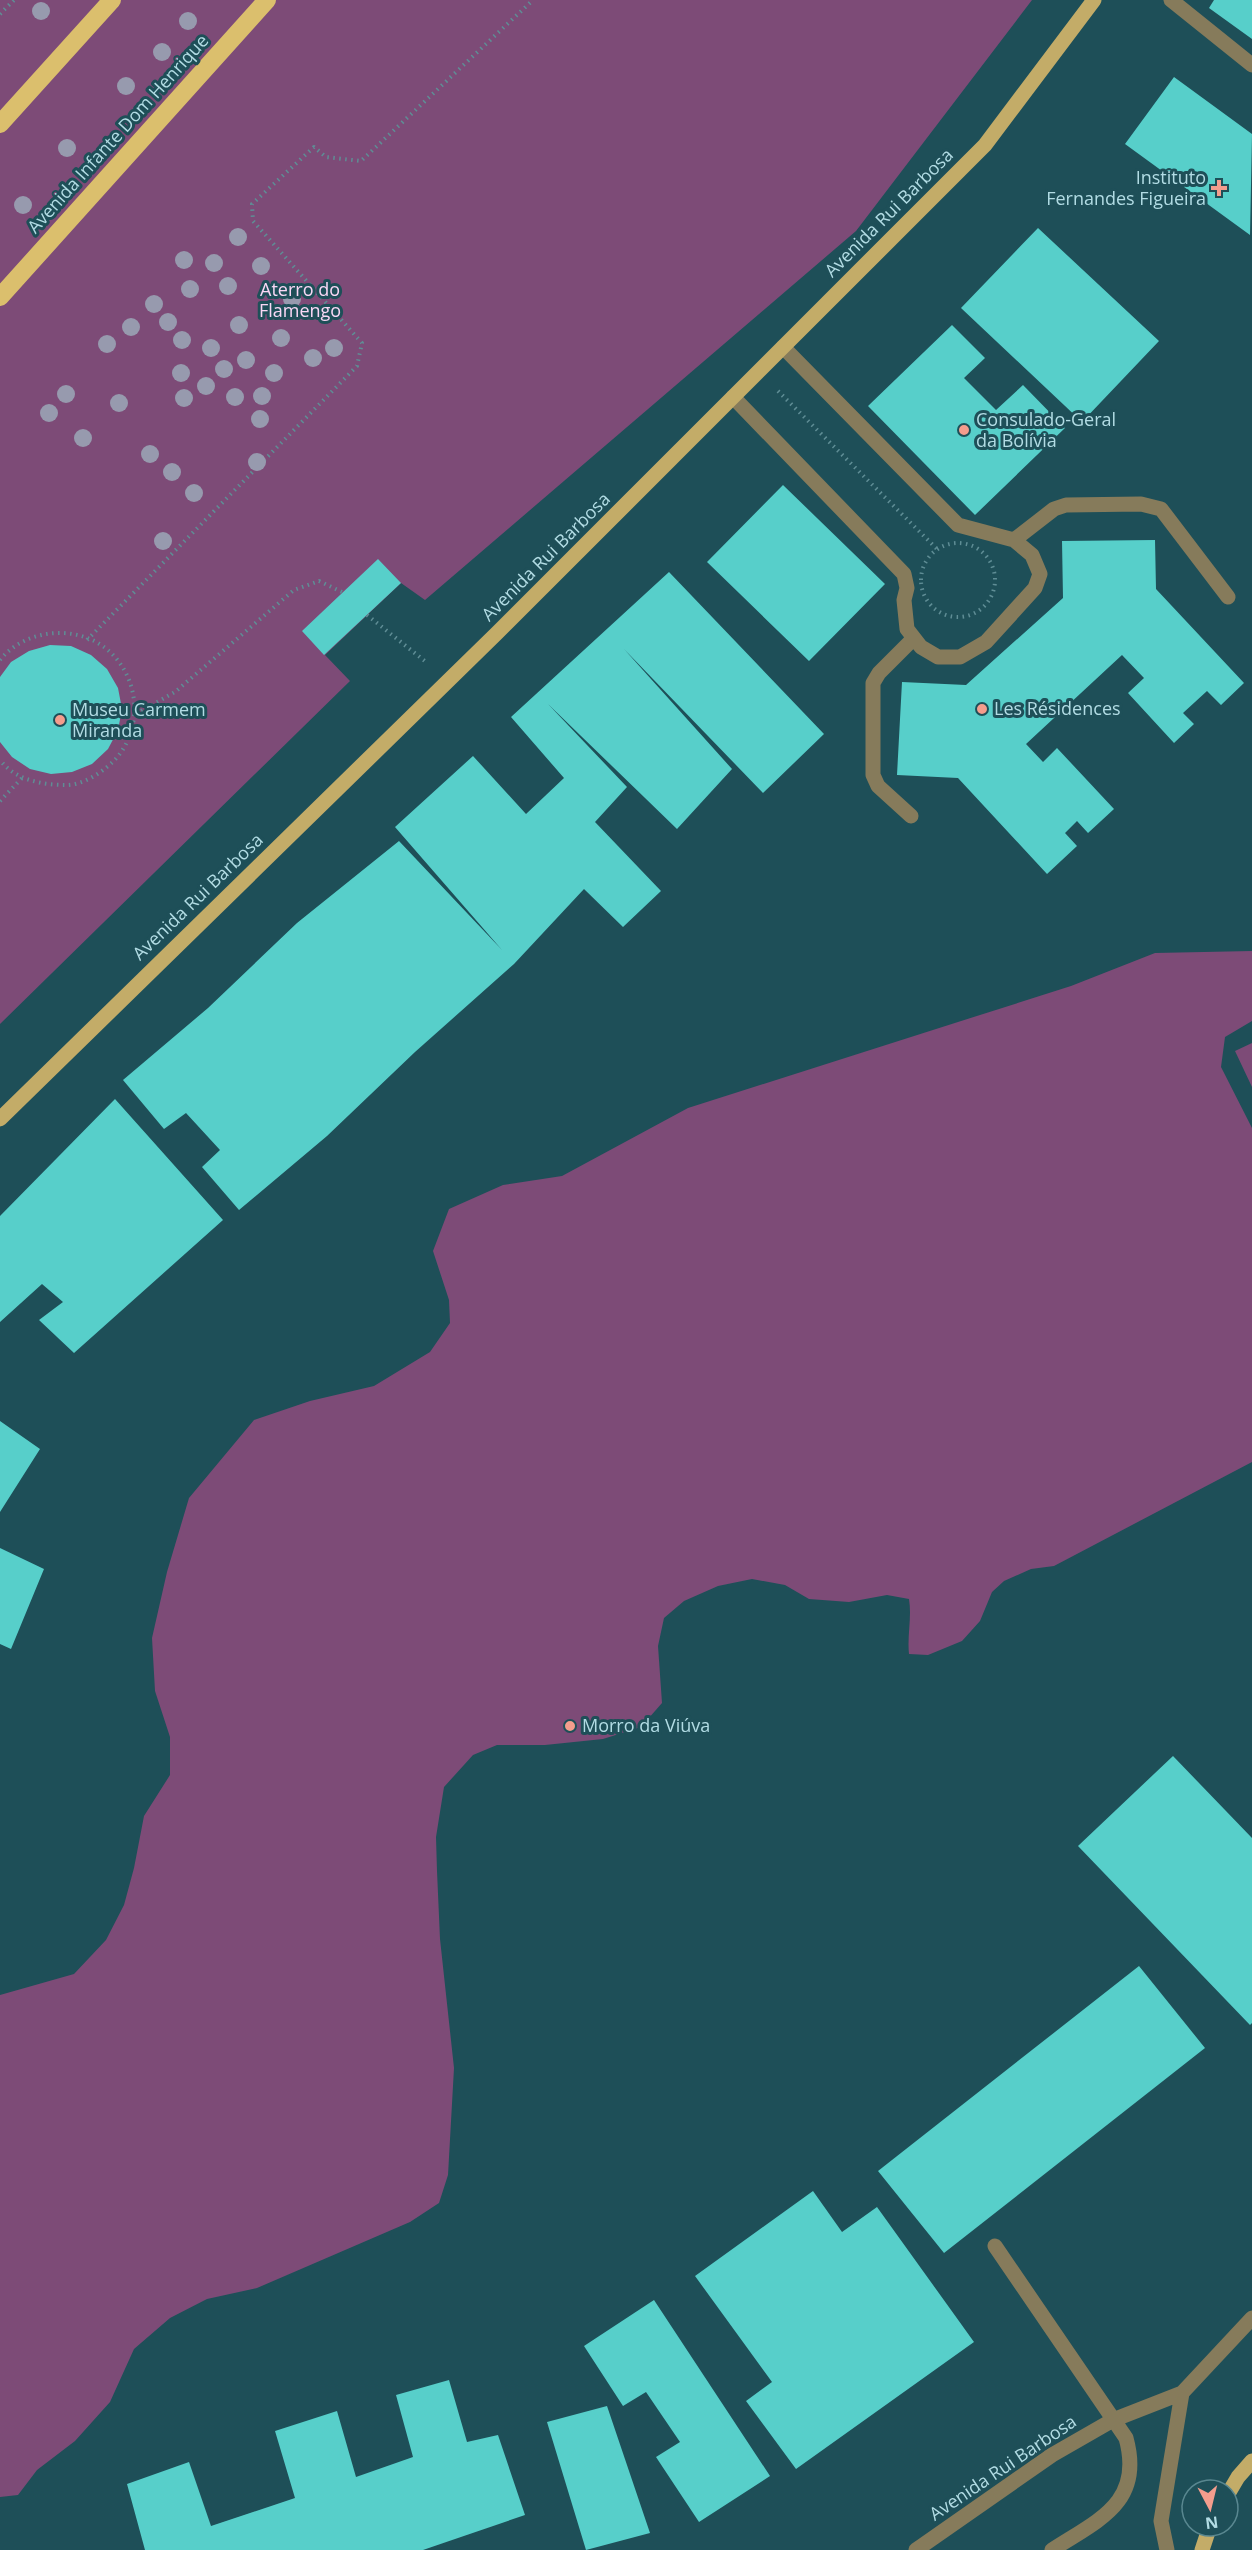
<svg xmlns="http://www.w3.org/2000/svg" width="1252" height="2550" font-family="'Open Sans',sans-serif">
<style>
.green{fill:#7d4b77}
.building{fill:#57cfca}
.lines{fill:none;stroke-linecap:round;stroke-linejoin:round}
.path{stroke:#5f8d95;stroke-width:4;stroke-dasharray:1.5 4.5;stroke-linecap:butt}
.minor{stroke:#867b5b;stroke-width:15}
.major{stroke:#c3ac68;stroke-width:15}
.highway{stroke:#dbbf6d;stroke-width:18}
.tree{fill:#979aae}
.poi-dot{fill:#f49d8d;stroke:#1e4f58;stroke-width:2}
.labels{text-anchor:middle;stroke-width:6;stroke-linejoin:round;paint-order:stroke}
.street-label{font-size:18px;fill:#b2dce4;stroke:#1e4f58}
.poi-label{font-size:18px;fill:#b2dce4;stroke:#1e4f58;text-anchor:start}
.park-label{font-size:18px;fill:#fad7f5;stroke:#1e4f58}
</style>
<rect width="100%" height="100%" fill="#1e4f58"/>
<!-- green -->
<path class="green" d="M0,0H1032L856,231L425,600L401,583L325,655L350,681L0,1024Z
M1252,951V1021L1225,1037L1221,1067L1252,1128V1462L1054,1566L1031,1569L1004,1581L992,1592L980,1621L962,1641L928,1655L909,1654C907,1635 912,1618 909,1599L887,1595L849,1602L809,1599L785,1585L752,1579L718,1586L684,1601L664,1618L658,1646L662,1703L641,1727L603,1739L545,1745H497L473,1755L444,1787L436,1837L437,1871L440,1939L454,2068L448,2175L439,2203L410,2222L257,2288L207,2299L170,2318L134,2349L110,2402L75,2441L37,2470L18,2495L0,2497V1995L74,1974L106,1940L124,1905L134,1868L144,1816L170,1775V1737L155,1691L152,1638L167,1572L189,1498L254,1420L310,1401L374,1386L430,1352L450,1323L449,1300L433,1251L449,1209L503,1185L562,1176L688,1108L1071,986L1155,953Z
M1252,1043V1087L1235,1051Z"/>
<!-- building -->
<path class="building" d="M1214,0H1252V39L1209,8Z
M1174,77L1252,134L1250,235L1125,144Z
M1038,228L1159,341L1082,422L961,308Z
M952,325L985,358L964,378L996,410L1023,385L1065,428L975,515L868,406Z
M783,485L885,584L809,661L707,562Z
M1155,540L1156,589L1244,683L1221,705L1207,691L1183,713L1194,724L1174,743L1128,693L1144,678L1122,655L1026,744L1043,762L1057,748L1114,809L1088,833L1077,821L1065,833L1077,846L1047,874L958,778L897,775L902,682L966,685L1063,598L1062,541Z
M378,559L401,583L324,655L302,631Z
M669,572L824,734L763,793L624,649L732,769L677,829L548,704L627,787L595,822L661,891L623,927L584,889L514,964L415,1052L327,1136L239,1210L202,1167L220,1150L186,1113L164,1129L123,1080L208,1008L297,923L399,841L502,950L395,827L473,756L526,814L564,778L511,717Z
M50,645L71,646L91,655L107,669L118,688L122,709L118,730L108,749L92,764L72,772L51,774L30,769L12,757L0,742V677L11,662L29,651Z
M115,1099L223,1220L74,1353L39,1320L63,1302L42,1284L0,1322V1216Z
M0,1421L40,1449L0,1512Z
M0,1548L44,1569L11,1649L0,1644Z
M1173,1756L1252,1838V2023L1250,2025L1078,1846Z
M1139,1966L1205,2048L944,2253L878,2171Z
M813,2191L842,2232L877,2207L974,2342L796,2469L746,2401L772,2382L695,2276Z
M654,2300L770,2476L699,2522L656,2457L680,2442L646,2392L623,2406L584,2346Z
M449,2380L467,2442L498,2435L525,2515L423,2550H145L127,2484L189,2462L211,2526L295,2498L275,2431L337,2411L356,2477L413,2457L396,2395Z
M607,2406L650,2533L586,2550L547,2422Z"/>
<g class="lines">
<!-- path -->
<path class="path" d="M0,14L14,0
M778,391L938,550
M921 580a37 37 0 1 1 74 0a37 37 0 1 1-74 0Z
M367,615L426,662
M87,640L357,366L362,343L253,221L252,204L314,147L326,157L361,161L533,0
M0,660C24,630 73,624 104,647C143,676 145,737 107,767C96,776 81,785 66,785C42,785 15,780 0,760
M136,714L175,692L294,590L319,581L342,592
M0,801L22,778"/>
<!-- minor -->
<path class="minor" d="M1171,0L1252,65
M733,397L904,574L907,588L904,600L907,629L921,647L938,657H960L986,642L1035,588L1040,574L1032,555L1014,540L958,525L783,347
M1014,540L1054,509L1066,505L1141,504L1161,509L1228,597
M911,816L878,786L873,775V683L879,673L914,638
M995,2246L1126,2438C1144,2503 1098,2520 1052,2550
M916,2550L1052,2455L1113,2420L1182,2393
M1167,2550L1161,2521L1182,2393L1252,2318"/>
<!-- major -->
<path class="major" d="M0,1119L497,633L985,145L1094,0
M1228,2494L1238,2477L1252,2461
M1202,2550L1210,2526"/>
<!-- highway -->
<path class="highway" d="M0,124L112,0
M0,297L267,0"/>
</g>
<!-- trees -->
<g class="tree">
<circle cx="41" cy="11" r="9"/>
<circle cx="188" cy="21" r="9"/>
<circle cx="162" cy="52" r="9"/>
<circle cx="126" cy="86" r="9"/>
<circle cx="67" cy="148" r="9"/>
<circle cx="23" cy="205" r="9"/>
<circle cx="238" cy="237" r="9"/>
<circle cx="184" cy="260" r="9"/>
<circle cx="214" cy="263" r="9"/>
<circle cx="261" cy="266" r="9"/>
<circle cx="228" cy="286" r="9"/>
<circle cx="190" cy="289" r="9"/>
<circle cx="292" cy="299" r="9"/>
<circle cx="154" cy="304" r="9"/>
<circle cx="168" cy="322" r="9"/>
<circle cx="239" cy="325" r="9"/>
<circle cx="131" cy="327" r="9"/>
<circle cx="281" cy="338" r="9"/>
<circle cx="182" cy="340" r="9"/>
<circle cx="107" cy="344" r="9"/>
<circle cx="211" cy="348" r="9"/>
<circle cx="334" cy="348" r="9"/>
<circle cx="313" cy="358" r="9"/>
<circle cx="246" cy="360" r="9"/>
<circle cx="224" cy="369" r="9"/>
<circle cx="181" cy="373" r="9"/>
<circle cx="274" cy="373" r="9"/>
<circle cx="206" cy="386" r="9"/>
<circle cx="66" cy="394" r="9"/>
<circle cx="262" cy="396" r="9"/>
<circle cx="235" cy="397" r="9"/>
<circle cx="184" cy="398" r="9"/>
<circle cx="119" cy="403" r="9"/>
<circle cx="49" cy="413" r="9"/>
<circle cx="260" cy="419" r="9"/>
<circle cx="83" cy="438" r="9"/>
<circle cx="150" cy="454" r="9"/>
<circle cx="257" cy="462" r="9"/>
<circle cx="172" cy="472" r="9"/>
<circle cx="194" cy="493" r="9"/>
<circle cx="163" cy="541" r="9"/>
</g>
<!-- markers -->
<g class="poi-dot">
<path d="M1216 179h6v6h6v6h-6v6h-6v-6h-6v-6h6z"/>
<circle cx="964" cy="430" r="6"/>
<circle cx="982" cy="709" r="6"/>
<circle cx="60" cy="720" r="6"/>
<circle cx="570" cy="1726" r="6"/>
</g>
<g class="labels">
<!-- street labels -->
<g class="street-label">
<text transform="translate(118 134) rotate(-48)" y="6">Avenida Infante Dom Henrique</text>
<text transform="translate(889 213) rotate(-45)" y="6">Avenida Rui Barbosa</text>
<text transform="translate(546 557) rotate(-45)" y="6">Avenida Rui Barbosa</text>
<text transform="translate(198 897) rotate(-44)" y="6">Avenida Rui Barbosa</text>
<text transform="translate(1003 2468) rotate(-34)" y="6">Avenida Rui Barbosa</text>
</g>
<!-- poi labels -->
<g class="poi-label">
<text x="1206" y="184" text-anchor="end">Instituto<tspan x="1206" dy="21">Fernandes Figueira</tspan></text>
<text x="976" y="426">Consulado-Geral<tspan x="976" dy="21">da Bolívia</tspan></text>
<text x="994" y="715">Les Résidences</text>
<text x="72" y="716">Museu Carmem<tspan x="72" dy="21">Miranda</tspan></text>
<text x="582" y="1732">Morro da Viúva</text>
</g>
<!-- park labels -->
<g class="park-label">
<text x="300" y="296">Aterro do<tspan x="300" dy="21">Flamengo</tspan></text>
</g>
</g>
<!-- north arrow -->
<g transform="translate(1210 2508) rotate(173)"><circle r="28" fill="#1e4f58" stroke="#598790" stroke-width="1.5"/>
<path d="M0-4.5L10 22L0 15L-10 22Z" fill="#f49d8d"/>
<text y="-9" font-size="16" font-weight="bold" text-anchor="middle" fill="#b2dce4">N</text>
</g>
</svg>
